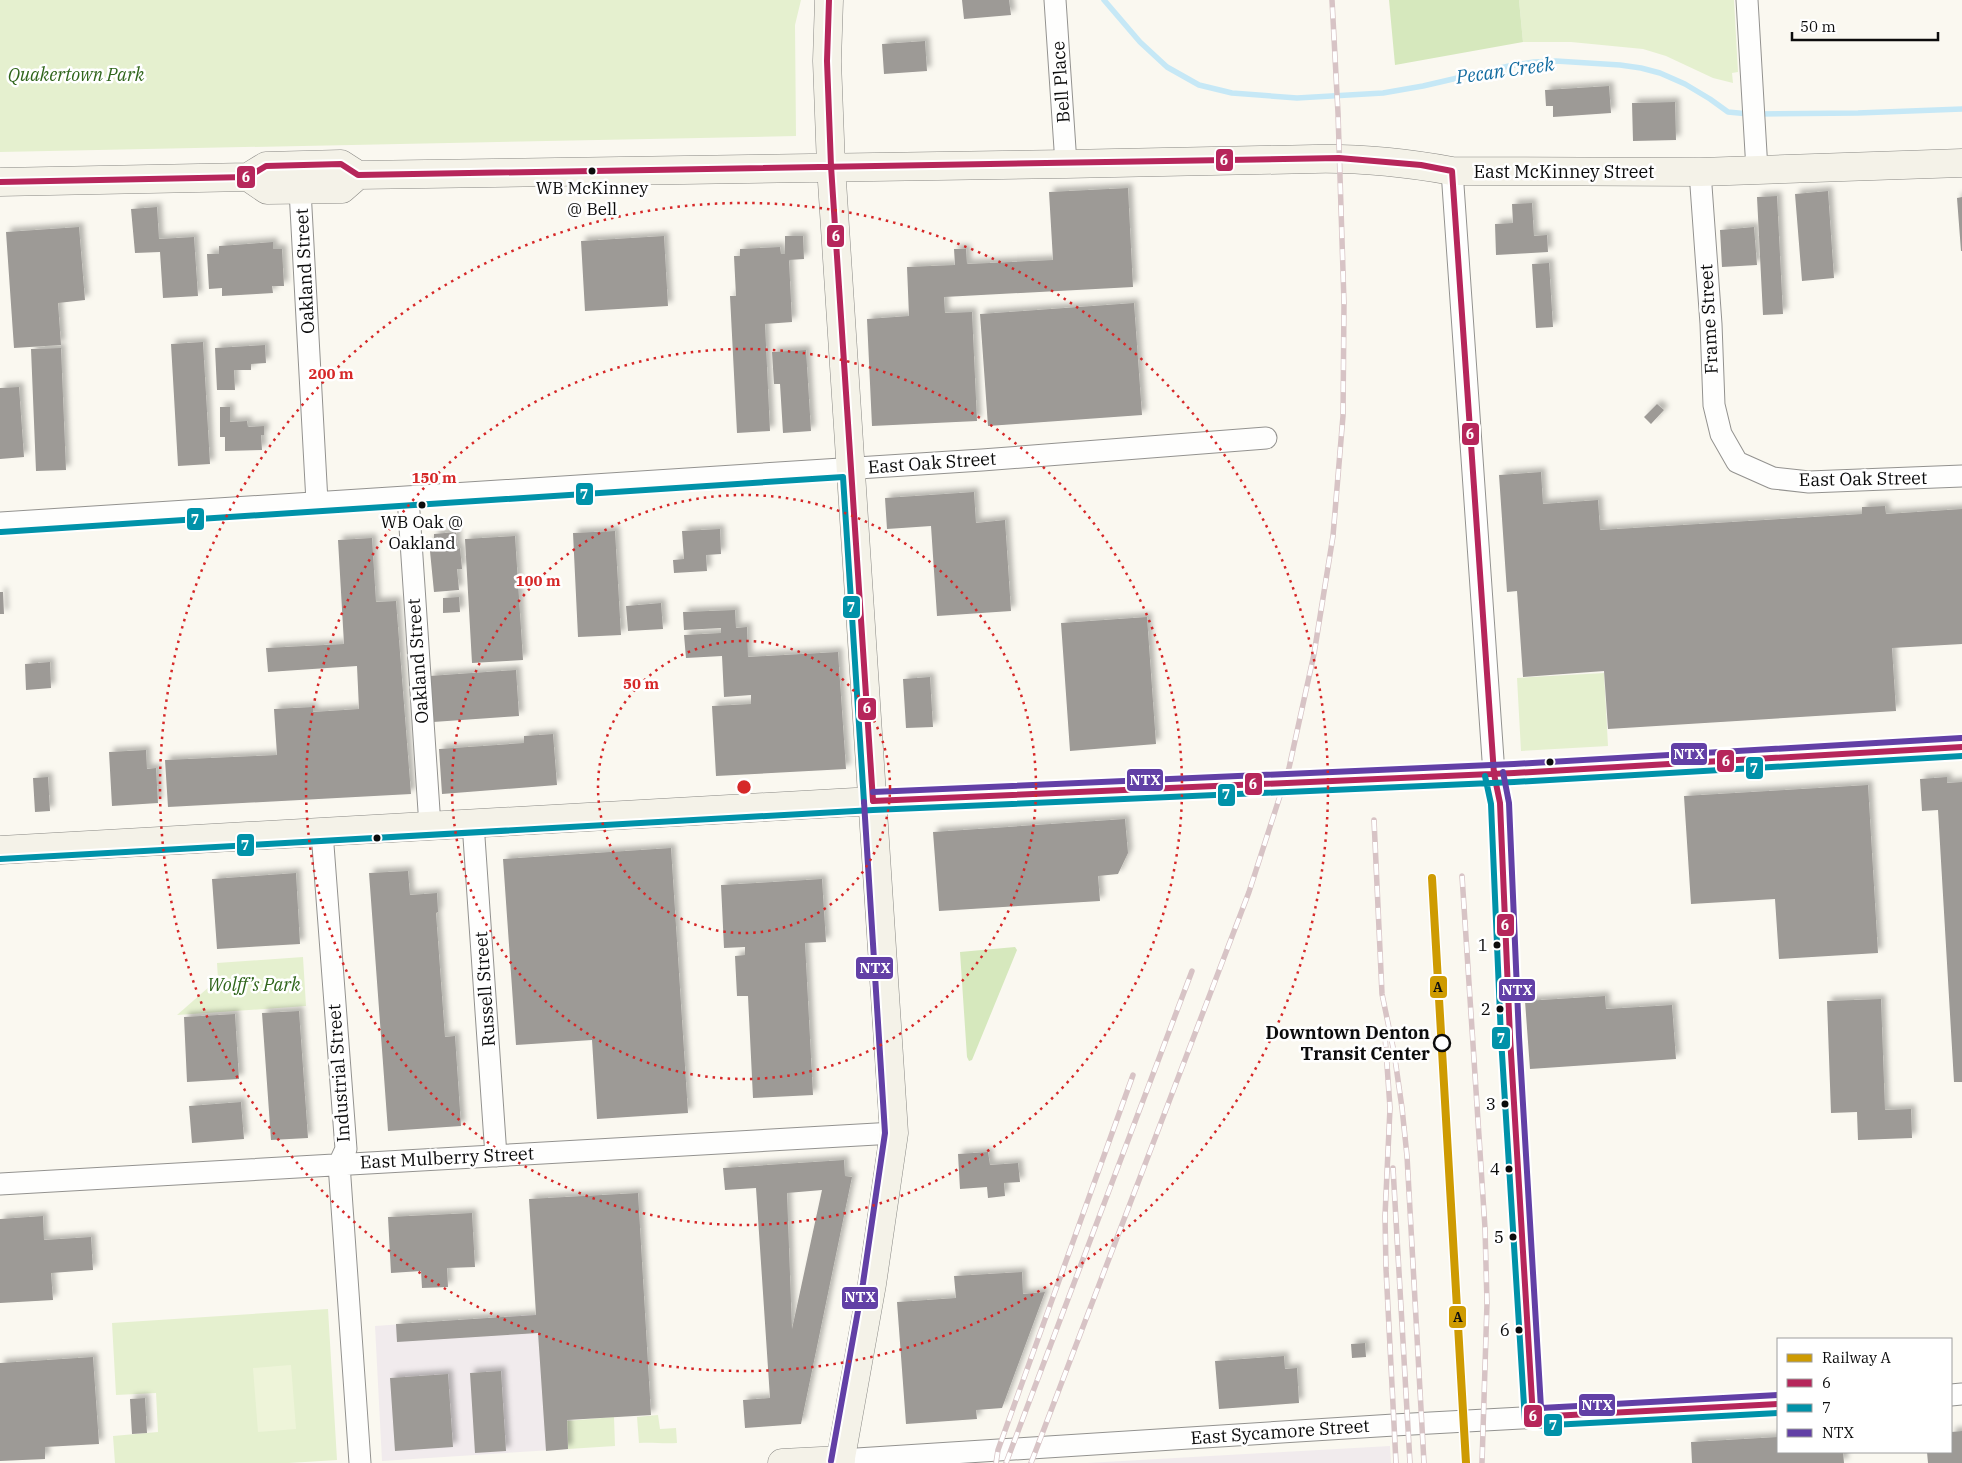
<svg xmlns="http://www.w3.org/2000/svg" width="1962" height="1463" font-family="'IBM Plex Serif',serif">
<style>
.industrial{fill:#f1ebed}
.green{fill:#e5f0cf}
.forest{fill:#d6e8bd}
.pitch{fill:#eef4d9}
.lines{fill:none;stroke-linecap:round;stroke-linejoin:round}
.stream{stroke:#c6e8f6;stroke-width:5.5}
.building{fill:#9d9a96;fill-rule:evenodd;filter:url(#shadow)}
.street-casing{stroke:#93928f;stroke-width:23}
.secondary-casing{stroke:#8a8985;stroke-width:29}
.street{stroke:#fefefd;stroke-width:21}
.secondary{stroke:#f4f2e8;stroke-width:28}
.rail-casing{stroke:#d7c3c5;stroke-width:5.5}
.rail{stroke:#fff;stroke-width:4;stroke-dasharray:11;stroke-linecap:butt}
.bus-1-casing{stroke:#fff;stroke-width:10}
.bus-2-casing{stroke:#fff;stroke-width:10}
.bus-3-casing{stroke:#fff;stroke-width:10}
.bus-1{stroke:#b6265b;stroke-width:6}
.bus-2{stroke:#0092a9;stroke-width:6}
.bus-3{stroke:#6240a6;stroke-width:6}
.rail-1-casing{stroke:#fff;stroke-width:11}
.rail-1{stroke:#ce9b02;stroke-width:8}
.ring{fill:none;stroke:#d62828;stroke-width:2.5;stroke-dasharray:2.5 5}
.bus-dot{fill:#0c0c0c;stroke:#fff;stroke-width:2}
.stop-dot{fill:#fff;stroke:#0c0c0c;stroke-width:2.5}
.labels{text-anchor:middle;stroke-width:5;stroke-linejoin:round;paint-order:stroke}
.bus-label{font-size:17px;fill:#0c0c0c;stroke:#fff;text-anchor:end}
.park-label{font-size:18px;font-style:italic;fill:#2f651b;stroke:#fff}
.street-label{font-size:18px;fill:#0c0c0c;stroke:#fff}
.stop-label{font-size:18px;font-weight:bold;fill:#0c0c0c;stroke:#fff;text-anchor:end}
.water-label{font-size:19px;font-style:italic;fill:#136ca0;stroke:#fff}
.centre{fill:#d62828;stroke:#fff;stroke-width:2.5}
.ring-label{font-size:15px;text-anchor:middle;font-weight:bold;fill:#d62828;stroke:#fff;stroke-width:5;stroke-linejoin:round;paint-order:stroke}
.line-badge{stroke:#fff;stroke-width:2}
.badge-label{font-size:14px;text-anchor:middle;font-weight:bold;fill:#fff}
.pale-badge-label{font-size:14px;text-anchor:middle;font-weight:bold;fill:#111}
</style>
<defs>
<filter id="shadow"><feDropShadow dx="4.5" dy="-4.5" stdDeviation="2.5" flood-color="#0004"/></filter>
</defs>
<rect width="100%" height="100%" fill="#faf8f0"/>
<!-- industrial -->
<path class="industrial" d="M559,1313L568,1449L382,1461L375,1326Z
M1390,1446L1391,1463H1087Z"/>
<!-- green -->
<path class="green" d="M0,0H801L795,25L796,136L0,152Z
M1519,0H1734L1738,72L1732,73L1733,83L1713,78L1666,56L1643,49L1571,42H1523Z
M1604,673L1608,746L1521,751L1517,678Z
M303,957L306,1006L177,1015L218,979L217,963Z
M328,1309L337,1460L289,1463H115L113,1436L158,1432L156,1393L116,1395L112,1323Z
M658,1415L660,1429L676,1428L677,1443C663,1444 652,1442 639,1443L637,1417Z
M614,1417L615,1446L568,1449L567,1421Z"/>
<!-- forest -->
<path class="forest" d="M1389,0H1519L1523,42L1395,65Z
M1015,947L1017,950L972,1060L969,1061L967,1057L960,952Z"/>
<!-- pitch -->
<path class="pitch" d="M291,1365L296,1429L258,1432L253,1368Z"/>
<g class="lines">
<!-- stream -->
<path class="stream" d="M1104,0L1140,42L1167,67L1199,85L1232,93L1297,98L1383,93L1423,86L1509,66L1534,62L1556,61L1620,65L1641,68L1660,73L1685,84L1710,99L1728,112L1749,114
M1758,114L1858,113L1962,109"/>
</g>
<!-- building -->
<path class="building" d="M962,0H1009L1011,15L964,19Z
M925,41L927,71L884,74L882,44Z
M1609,86L1611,113L1553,117V106H1546L1545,90Z
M1675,102L1676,140L1633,141L1632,103Z
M1128,188L1133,287L944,297L945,313L972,312L977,421L872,426L867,319L909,316L907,267L955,265L954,249H966L967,264L1053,260L1049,192Z
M1828,191L1834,278L1802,281L1795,194Z
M1777,196L1783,314L1763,315L1757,197Z
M1962,197V251H1961L1957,198Z
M1532,203L1534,236L1547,235L1548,252L1496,255L1495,224L1513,223L1512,204Z
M157,207L159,239L194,237L198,296L163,298L160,252L135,253L131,209Z
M79,227L85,300L58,303L61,345L14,348L6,232Z
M1754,227L1757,265L1722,267L1720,230Z
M664,236L668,306L585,311L581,241Z
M785,236H803L804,259L789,260L792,322L765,324L770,431L737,433L730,296H736L734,256H740V249L780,247L781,254H785Z
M273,242V249H282L284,286H272L273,293L222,296V288L209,289L207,254H219V246Z
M1549,263L1553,327L1536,328L1532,264Z
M1134,303L1142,415L988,426L980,314Z
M203,342L210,464L178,466L171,344Z
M265,345L266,363L251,364V370H234L235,390H217L215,348Z
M61,348L66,470L36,471L31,349Z
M806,350L811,431L783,433L780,384H774L772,352Z
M19,387L24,457L0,459V388Z
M1657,404L1664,410L1651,424L1644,417Z
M220,407H230V422L247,421L248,427L264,426V435H261L262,450L225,451V437H220Z
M1541,472L1543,504L1598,500L1600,530L1862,514V507L1885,506L1886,514L1962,509V644L1892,648L1896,711L1608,729L1604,671L1523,677L1517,591L1507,592L1499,475Z
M974,492L976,523L1005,520L1011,611L937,616L931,526L887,529L885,498Z
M720,529L721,554L706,555L707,571L674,573L673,560L684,559L682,531Z
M615,531L621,635L578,637L573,533Z
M456,532L458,549L460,548L462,569H457L459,590L434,592L429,541H434V534Z
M515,536L523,660L472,663L465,539Z
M372,538L376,602L396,601L411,794L168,807L165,760L277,755L274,709L313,707V712L359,709L357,666L268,672L266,648L344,644L338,540Z
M0,592H3L4,614H0Z
M459,597L460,612L443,613V598Z
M661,603L663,629L628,631L626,606Z
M735,610L736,628L747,627L748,657L838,652L846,769L716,776L712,706L751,704V695L724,697L722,656L686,658L684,635L721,633V628L684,630L683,612Z
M1147,617L1156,744L1070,751L1061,623Z
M50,662L51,688L26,690L25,664Z
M516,670L519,716L433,722L429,676Z
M930,677L933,727L906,728L903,679Z
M553,734L557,785L442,794L439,749L524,743V736Z
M146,750L147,769L156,768L158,803L112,806L109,752Z
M48,777L50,811L35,812L33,778Z
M1947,777V783L1962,782V1082H1954L1938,810L1922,811L1920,779Z
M1868,785L1878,953L1779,959L1775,899L1691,904L1684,796Z
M1125,819L1128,853L1118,874L1098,876L1100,901L939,911L933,832Z
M671,848L688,1113L597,1119L592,1040L516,1045L503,859Z
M408,871L410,895L437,893L438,912L436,913L445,1037L455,1036L461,1126L388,1131L369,873Z
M296,873L300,944L217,949L212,879Z
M822,879L826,942L805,943L813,1095L753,1098L748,996H737L735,956L745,955V947L724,948L721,885Z
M1605,996L1606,1009L1672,1005L1676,1059L1530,1069L1525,1001Z
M1881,999L1885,1110L1911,1109L1912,1138L1858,1140L1857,1112L1831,1113L1827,1001Z
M299,1011L308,1138L271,1140L262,1013Z
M235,1014L239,1079L187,1082L184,1017Z
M241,1102L244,1139L192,1143L189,1106Z
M988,1152L990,1165L1018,1163L1020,1182L1004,1183L1005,1196L988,1198L987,1187L960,1189L958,1154Z
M844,1160L845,1176L852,1177L801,1424L745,1428L743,1400L770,1398L756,1188L725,1190L723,1168ZM822,1190L792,1329L787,1193Z
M638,1193L651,1415L567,1420L568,1449L546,1451L538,1333L397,1342L396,1324L536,1315L529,1199Z
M472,1213L475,1267L447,1268L448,1287L422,1288L421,1271L391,1273L388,1217Z
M43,1216L44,1240L91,1237L93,1270L51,1273L53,1300L0,1303V1219Z
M1022,1272L1023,1294L1045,1292L1002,1408L976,1410L977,1419L906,1424L897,1302L956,1298L954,1276Z
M1365,1343L1366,1357L1352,1358L1351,1344Z
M1284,1356L1285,1369L1297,1368L1299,1403L1219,1409L1215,1361Z
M93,1357L99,1444L45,1447V1459L0,1461V1363Z
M501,1371L506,1451L475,1453L470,1373Z
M448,1374L453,1447L395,1451L390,1378Z
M145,1398L147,1433L132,1434L130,1399Z
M1962,1431V1463H1928L1927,1452H1951V1432Z
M1778,1437V1452H1843L1844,1463H1692L1691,1442Z"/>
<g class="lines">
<defs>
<path id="street" d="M1055,0L1066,164
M1747,0L1757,170
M1452,171L1494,774
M1700,172L1711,324L1714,405L1721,434L1737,462L1773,478L1809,482L1962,476
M300,190L317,502
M408,497L430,826
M0,523L982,460L1266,438
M873,801L1514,773L1962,747
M473,823L496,1156
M322,832L346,1149L339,1164L360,1463
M0,1184L894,1133
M1951,1395L1962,1394
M841,1460L1394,1425L1778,1404"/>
<path id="secondary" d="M829,0L827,61L831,166L894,1133L872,1284L840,1463
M248,177L267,190L342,189L358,175
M0,182L248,177L266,166L341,164L358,175L1066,164L1314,159C1360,158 1407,163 1452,171L1700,172L1962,163
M0,850L873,801
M782,1463L841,1460"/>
</defs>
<!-- street casing -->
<use href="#street" class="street-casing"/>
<!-- secondary casing -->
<use href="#secondary" class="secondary-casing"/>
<!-- street -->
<use href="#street" class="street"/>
<!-- secondary -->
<use href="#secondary" class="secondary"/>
<defs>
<path id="rail" d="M1374,820L1382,994L1394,1052L1402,1108L1407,1156L1424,1463
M1462,876L1485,1228L1487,1303L1482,1463
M1385,1036L1390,1108L1385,1216L1386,1269L1396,1463
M1393,1168L1410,1463
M996,1463L998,1450L1133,1075
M1006,1463L1192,971
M1031,1463L1249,892L1289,768L1314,654L1333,536L1343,416L1344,303L1338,113L1332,0"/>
</defs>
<!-- rail casing -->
<use href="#rail" class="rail-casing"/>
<!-- rail -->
<use href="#rail" class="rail"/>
<defs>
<path id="bus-1" d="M829,0L827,61L831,166L873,801L1514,773L1962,747
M0,182L248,177L266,166L341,164L358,175L1339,158L1421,165L1452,171L1494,774L1500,803L1510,1037L1533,1417L1778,1404"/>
<path id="bus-2" d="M1,532L843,477L864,802
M1485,776L1491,804L1501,1038L1525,1421L1529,1425L1533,1426L1778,1413
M0,859L873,810L1514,782L1962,756"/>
<path id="bus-3" d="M1503,772L1509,803L1519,1037L1541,1408L1778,1395
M873,792L1514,764L1961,738
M831,1461L863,1283L885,1133L864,802"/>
</defs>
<!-- bus-1 casing -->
<use href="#bus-1" class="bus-1-casing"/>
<!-- bus-2 casing -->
<use href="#bus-2" class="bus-2-casing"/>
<!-- bus-3 casing -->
<use href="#bus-3" class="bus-3-casing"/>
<!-- bus-1 -->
<use href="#bus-1" class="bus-1"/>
<!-- bus-2 -->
<use href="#bus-2" class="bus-2"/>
<!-- bus-3 -->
<use href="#bus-3" class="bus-3"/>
<defs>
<path id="rail-1" d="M1432,878L1466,1463"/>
</defs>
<!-- rail-1 casing -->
<use href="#rail-1" class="rail-1-casing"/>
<!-- rail-1 -->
<use href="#rail-1" class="rail-1"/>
</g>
<!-- distance rings -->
<g class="ring">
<circle cx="744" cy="787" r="146"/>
<circle cx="744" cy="787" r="292"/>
<circle cx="744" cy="787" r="438"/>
<circle cx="744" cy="787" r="584"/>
</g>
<!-- markers -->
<g class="bus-dot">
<circle cx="592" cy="171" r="4.5"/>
<circle cx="422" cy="505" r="4.5"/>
<circle cx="1550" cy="762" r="4.5"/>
<circle cx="377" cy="838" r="4.5"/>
<circle cx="1497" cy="945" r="4.5"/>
<circle cx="1500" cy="1009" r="4.5"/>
<circle cx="1505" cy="1104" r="4.5"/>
<circle cx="1509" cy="1169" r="4.5"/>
<circle cx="1513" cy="1237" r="4.5"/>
<circle cx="1519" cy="1330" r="4.5"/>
</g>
<circle class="stop-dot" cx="1442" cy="1043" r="8"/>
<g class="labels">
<!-- bus labels -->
<g class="bus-label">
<text x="592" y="194" text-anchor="middle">WB McKinney<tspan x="592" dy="21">@ Bell</tspan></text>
<text x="422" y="528" text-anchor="middle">WB Oak @<tspan x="422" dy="21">Oakland</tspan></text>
<text x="1488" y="951">1</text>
<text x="1491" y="1015">2</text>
<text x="1496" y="1110">3</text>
<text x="1500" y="1175">4</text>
<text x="1504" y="1243">5</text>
<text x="1510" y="1336">6</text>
</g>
<!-- park labels -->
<g class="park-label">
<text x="76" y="81">Quakertown Park</text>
<text x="254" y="991">Wolff’s Park</text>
</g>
<!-- street labels -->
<g class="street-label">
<text transform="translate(1061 82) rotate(-94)" y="6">Bell Place</text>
<text x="1564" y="178">East McKinney Street</text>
<text transform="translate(305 271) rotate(-93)" y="6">Oakland Street</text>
<text transform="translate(1709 319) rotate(-93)" y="6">Frame Street</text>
<text transform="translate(932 463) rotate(-4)" y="6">East Oak Street</text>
<text transform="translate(1863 479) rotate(-1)" y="6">East Oak Street</text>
<text transform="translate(418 661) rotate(-94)" y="6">Oakland Street</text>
<text transform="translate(485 989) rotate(-94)" y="6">Russell Street</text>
<text transform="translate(339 1073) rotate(-94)" y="6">Industrial Street</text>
<text transform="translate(447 1158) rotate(-3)" y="6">East Mulberry Street</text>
<text transform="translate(1280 1432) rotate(-4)" y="6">East Sycamore Street</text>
</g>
<!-- stop labels -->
<g class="stop-label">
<text x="1430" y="1039">Downtown Denton<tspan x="1430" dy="21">Transit Center</tspan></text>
</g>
<!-- water labels -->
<g class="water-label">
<text transform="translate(1505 70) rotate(-8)" y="7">Pecan Creek</text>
</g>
</g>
<circle cx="744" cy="787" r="8" class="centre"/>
<g class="ring-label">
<text x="331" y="379">200 m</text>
<text x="434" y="483">150 m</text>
<text x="538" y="586">100 m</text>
<text x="641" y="689">50 m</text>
</g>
<g class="line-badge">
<rect x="1215" y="148" width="19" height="24" rx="5" fill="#b6265b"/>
<rect x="236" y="165" width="20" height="24" rx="5" fill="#b6265b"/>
<rect x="826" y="224" width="19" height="24" rx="5" fill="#b6265b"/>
<rect x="1461" y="422" width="19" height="24" rx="5" fill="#b6265b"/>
<rect x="575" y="482" width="19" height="24" rx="5" fill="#0092a9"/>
<rect x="186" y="507" width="19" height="24" rx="5" fill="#0092a9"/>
<rect x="842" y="595" width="19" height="24" rx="5" fill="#0092a9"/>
<rect x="857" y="697" width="20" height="24" rx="5" fill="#b6265b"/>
<rect x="1670" y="742" width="38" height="24" rx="5" fill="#6240a6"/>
<rect x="1716" y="749" width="19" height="24" rx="5" fill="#b6265b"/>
<rect x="1745" y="756" width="19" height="24" rx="5" fill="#0092a9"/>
<rect x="1126" y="768" width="38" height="24" rx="5" fill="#6240a6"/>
<rect x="1244" y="772" width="19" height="24" rx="5" fill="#b6265b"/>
<rect x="1217" y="783" width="19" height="24" rx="5" fill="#0092a9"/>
<rect x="236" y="833" width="19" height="24" rx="5" fill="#0092a9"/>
<rect x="1496" y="913" width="19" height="24" rx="5" fill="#b6265b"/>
<rect x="855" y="956" width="39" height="24" rx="5" fill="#6240a6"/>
<rect x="1429" y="975" width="19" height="24" rx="5" fill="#ce9b02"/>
<rect x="1498" y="978" width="38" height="24" rx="5" fill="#6240a6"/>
<rect x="1491" y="1026" width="20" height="24" rx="5" fill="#0092a9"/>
<rect x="841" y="1286" width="38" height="24" rx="5" fill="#6240a6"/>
<rect x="1448" y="1305" width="19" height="24" rx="5" fill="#ce9b02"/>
<rect x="1578" y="1393" width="38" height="24" rx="5" fill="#6240a6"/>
<rect x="1523" y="1404" width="20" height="24" rx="5" fill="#b6265b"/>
<rect x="1543" y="1413" width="20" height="24" rx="5" fill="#0092a9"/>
</g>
<g class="badge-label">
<text x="1224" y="165">6</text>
<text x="246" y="182">6</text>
<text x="836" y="241">6</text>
<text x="1470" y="439">6</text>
<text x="584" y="499">7</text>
<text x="195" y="524">7</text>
<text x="851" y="612">7</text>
<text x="867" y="713">6</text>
<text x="1689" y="759">NTX</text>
<text x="1726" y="766">6</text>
<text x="1754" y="773">7</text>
<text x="1145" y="785">NTX</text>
<text x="1253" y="789">6</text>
<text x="1226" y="799">7</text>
<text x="245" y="850">7</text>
<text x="1505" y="930">6</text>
<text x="875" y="973">NTX</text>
<text x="1517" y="995">NTX</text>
<text x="1501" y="1043">7</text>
<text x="860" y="1302">NTX</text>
<text x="1597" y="1410">NTX</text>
<text x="1533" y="1421">6</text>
<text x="1553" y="1430">7</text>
</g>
<g class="pale-badge-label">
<text x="1438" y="992">A</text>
<text x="1458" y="1322">A</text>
</g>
<!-- legend -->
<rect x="1777" y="1338" width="175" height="115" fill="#ffffff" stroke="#9e9e9e"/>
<rect x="1787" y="1354" width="25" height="8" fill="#ce9b02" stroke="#9e9e9e"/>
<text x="1822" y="1363" font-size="15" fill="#0c0c0c">Railway A</text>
<rect x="1787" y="1379" width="25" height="8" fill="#b6265b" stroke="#9e9e9e"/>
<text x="1822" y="1388" font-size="15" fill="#0c0c0c">6</text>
<rect x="1787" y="1404" width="25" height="8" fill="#0092a9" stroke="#9e9e9e"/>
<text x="1822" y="1413" font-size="15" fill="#0c0c0c">7</text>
<rect x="1787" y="1429" width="25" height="8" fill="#6240a6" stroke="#9e9e9e"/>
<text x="1822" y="1438" font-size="15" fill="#0c0c0c">NTX</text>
<!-- scale -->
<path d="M1792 32v8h146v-8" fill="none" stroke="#0c0c0c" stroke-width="2.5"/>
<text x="1800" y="32" font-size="15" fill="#0c0c0c" stroke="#ffffff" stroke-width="4" paint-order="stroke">50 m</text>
</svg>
